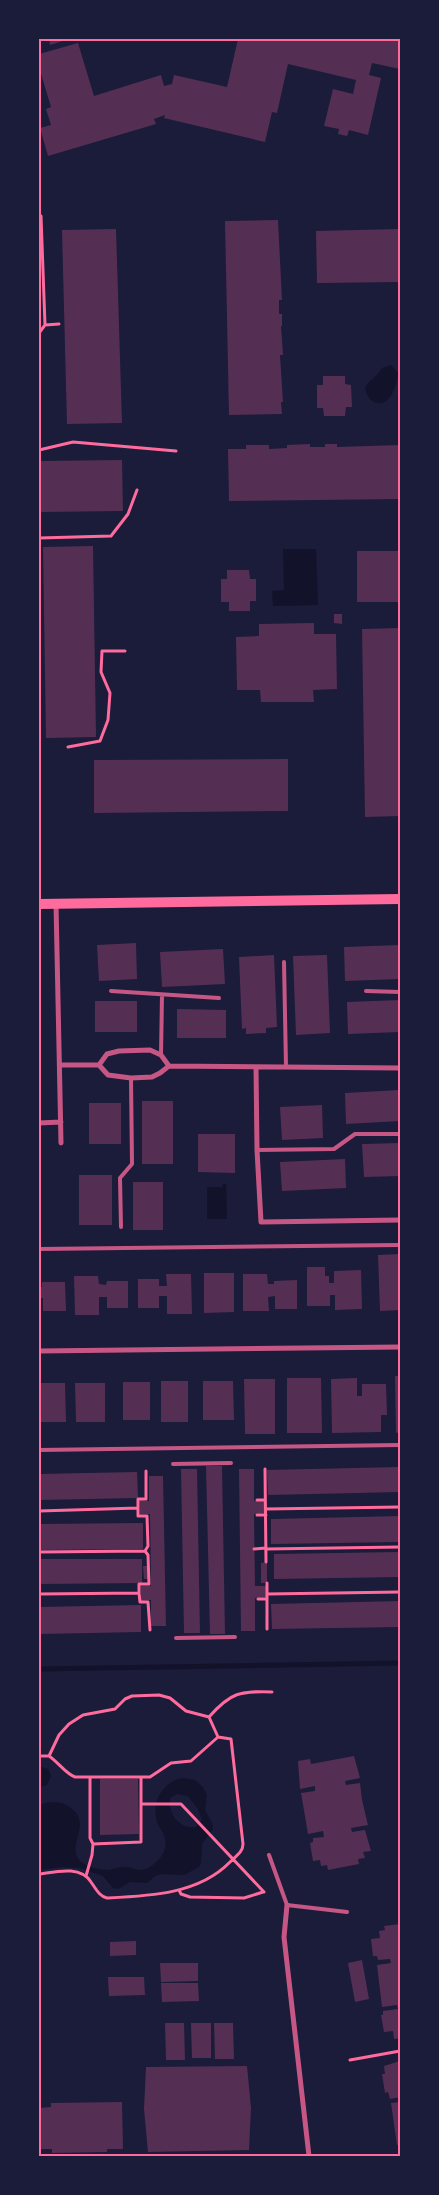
<svg xmlns="http://www.w3.org/2000/svg" width="439" height="2195" font-family="'Libre Baskerville',serif">
<style>
.water{fill:#12122b;fill-rule:evenodd}
.lines{fill:none;stroke-linecap:round;stroke-linejoin:round}
.stream{stroke:#12122b;stroke-width:5}
.building{fill:#542f53}
.path{stroke:#ff6b9d;stroke-width:3}
.service{stroke:#c65784;stroke-width:4}
.minor{stroke:#c65784;stroke-width:5}
.secondary{stroke:#ff6b9d;stroke-width:10}
.neatline{fill:none;stroke:#ff6b9d;stroke-width:2}
</style>
<rect width="100%" height="100%" fill="#1b1b3a"/>
<!-- water -->
<path class="water" d="M391,365L398,373C397,382 395,390 390,397C380,410 367,401 365,388C370,379 377,377 382,368Z
M283,549H316L318,605L273,606L272,591L284,590Z
M223,1184H226L227,1219H207V1187H222Z
M39,1766L48,1769L51,1776L47,1785L39,1787Z
M183,1778L195,1780L203,1787L207,1795L205,1810L212,1823L213,1829L202,1844L201,1863L199,1867L184,1875L161,1874L155,1876L147,1883L130,1882L118,1889L113,1888L103,1876L80,1868L62,1867L39,1870V1805C49,1802 59,1800 68,1806C95,1822 65,1846 80,1861C86,1867 100,1870 109,1870C115,1869 121,1866 128,1867C132,1867 135,1870 139,1870C153,1870 169,1853 165,1839C164,1832 159,1828 157,1822C151,1802 163,1781 183,1778ZM177,1794L188,1796L198,1809L202,1820L196,1827C180,1830 167,1813 170,1798Z"/>
<g class="lines">
<!-- stream -->
<path class="stream" d="M39,1669L400,1663"/>
</g>
<!-- building -->
<path class="building" d="M49,39H69L50,45Z
M238,39H400V69L372,63L369,75L381,78L368,135L349,130L347,136L338,134L339,129L324,126L333,89L353,94L356,80L288,64L277,113L272,112L265,142L164,118L165,115L154,119L156,124L48,156L40,128L51,125L46,109L51,107L39,67V54L78,43L94,96L161,75L164,86L172,84L174,75L227,87Z
M278,220L282,300H279V314H282V326H281L283,355H280L283,402H281L282,414L229,415L225,221Z
M116,229L122,423L67,424L62,230Z
M400,229V282L317,283L316,231Z
M323,376H345V384L351,385L352,407H346L345,416H324L323,408H317V385H323Z
M310,444V447H325V444H337V447L400,445V499L229,501L228,449H246V445H269V449L287,448V445Z
M122,460L123,511L39,512V461Z
M93,546L96,737L46,738L43,547Z
M357,551H400V602H357Z
M227,570H249L250,579H256V601H250V611H229V602H221V579H227Z
M334,614H342V624L334,623Z
M314,623V634H336L337,689L313,690L314,702H261L260,690H237L236,637L259,636V624Z
M400,628V816L365,817L362,629Z
M288,759V811L94,813V760Z
M136,943L137,979L99,981L97,945Z
M400,945V979L345,981L344,947Z
M223,949L225,984L162,987L160,952Z
M274,955L277,1027L266,1028V1033L246,1034V1028L242,1029L239,957Z
M327,955L330,1033L296,1035L293,956Z
M400,1000V1032L348,1034L347,1002Z
M95,1001H137V1032H95Z
M177,1009L226,1010V1038H177Z
M400,1090V1121L346,1124L345,1093Z
M142,1101H173V1164H142Z
M89,1103H121V1144H89Z
M322,1105L323,1138L282,1140L280,1107Z
M198,1134H235V1173L198,1172Z
M400,1143V1176L364,1177L362,1144Z
M345,1159L346,1188L282,1191L280,1162Z
M79,1175H112V1225H79Z
M133,1182H163V1230H133Z
M400,1254V1310L380,1311L378,1255Z
M307,1267H325V1276H329V1283H334V1271L361,1270L362,1309L335,1310V1295H330V1306H307Z
M204,1273H234V1312L204,1313Z
M166,1274H191L192,1314H167V1296H159V1308H138V1279H159V1286H167Z
M243,1274H267L268,1284H274V1281L297,1280V1309H275V1296L268,1297L269,1311H243Z
M74,1276H98L99,1284L106,1285L107,1281H128V1308H107V1297H99V1315H75Z
M42,1282H65L66,1311H43V1298H39V1287H42Z
M395,1376H400V1432L396,1433Z
M287,1378H321L322,1433H287Z
M357,1378V1396H362V1384H386L387,1415H381V1432L332,1433L331,1379Z
M244,1379H275V1434H245Z
M161,1381H188V1422H161Z
M203,1381H233L234,1420H203Z
M123,1382H150V1420H123Z
M39,1383H65L66,1422H39Z
M75,1383H105V1422H76Z
M206,1466H222L225,1634H210Z
M400,1467V1492L268,1495L267,1470Z
M181,1469H197L200,1633H184Z
M239,1469H254V1501H264V1513L254,1514L255,1586H266V1597L255,1598V1631H241Z
M137,1472L138,1498L39,1500V1474Z
M149,1476H163L166,1626H151V1600L141,1601V1586H151L150,1514H140V1500L149,1501Z
M400,1516V1542L271,1544V1519Z
M143,1523V1549L39,1550V1524Z
M400,1552V1577L274,1579V1554Z
M39,1559H142V1583L39,1584Z
M267,1562V1583H261V1563Z
M143,1566H147L148,1579H144Z
M400,1601V1627L272,1629L271,1604Z
M141,1605V1632L39,1634V1607Z
M354,1756L360,1778L345,1781L346,1785L360,1783L362,1800L368,1825L351,1828L352,1832L365,1830L371,1851L363,1852L365,1858L358,1859L359,1864L328,1870L327,1865L321,1866L320,1860L313,1861L310,1843L313,1842V1838L324,1837L323,1831L308,1834L301,1793L315,1791V1786L300,1789L298,1761L310,1759L311,1764Z
M100,1779H138L139,1834L100,1835Z
M400,1924V2038L394,2039L393,2031L384,2032L381,2015H383V2011L398,2009L397,2005L382,2007L377,1965L391,1963L390,1959L378,1960L377,1956H373L371,1939L380,1938L379,1931L385,1930L384,1926Z
M136,1941V1955L110,1956V1942Z
M362,1960L369,1999L355,2002L348,1963Z
M160,1963H198V1981L161,1982Z
M108,1977H144L145,1995L109,1996Z
M161,1983H198L199,2001L162,2002Z
M165,2023H184L185,2060H166Z
M191,2023H211V2058H192Z
M214,2023H233L234,2059H215Z
M400,2061V2097L390,2099L388,2092L385,2093L382,2074H385L384,2066Z
M247,2066L251,2108L249,2150L148,2152L144,2109L146,2067Z
M122,2102L123,2149H107V2152L52,2153V2149H39V2108L51,2107V2103Z
M400,2102V2145H397L391,2103Z"/>
<g class="lines">
<!-- path -->
<path class="path" d="M45,325L59,324
M39,333L45,325L41,216
M39,450L73,442L176,451
M39,538L111,536L128,514L137,490
M68,747L100,741L108,720L110,693L101,672L102,651H125
M265,1469L266,1562
M257,1500H265
M266,1509L400,1507
M39,1511L138,1508V1499H146V1471
M257,1515H266
M254,1549L266,1548
M266,1549L400,1547
M39,1552L145,1551L148,1546L147,1516H138V1508
M267,1583V1629
M139,1593L140,1602H148L150,1630
M39,1594L139,1593V1584H149L148,1555L145,1551
M267,1594L400,1592
M258,1599H267
M209,1717C231,1692 240,1691 272,1692
M39,1756H49L59,1735L69,1724L83,1715L115,1709L125,1699L132,1696L159,1695L170,1698L186,1711L209,1717L218,1737
M49,1756C58,1762 66,1774 75,1777H150L171,1763L191,1761L218,1737
M141,1804H181L264,1892
M93,1844L141,1842V1777
M39,1874C55,1872 80,1865 91,1882C96,1889 99,1896 107,1898C150,1896 199,1894 230,1862C236,1856 243,1852 243,1844L231,1739L218,1737
M86,1876L92,1855L93,1844L90,1838V1777
M179,1890L181,1894L190,1897L244,1898L263,1892
M350,2060L400,2051"/>
<!-- service -->
<path class="service" d="M284,962L286,1067
M111,991L219,998
M366,991L400,992
M161,1055L162,995
M257,1150L334,1149L355,1134H400
M121,1227L120,1178L132,1164L131,1078
M39,1249L400,1245
M39,1450L400,1445
M173,1464L231,1463
M176,1638L235,1637
M269,1855L287,1905L347,1912"/>
<!-- minor -->
<path class="minor" d="M56,904L61,1143
M60,1065H99L108,1075L131,1078L152,1077L160,1073L169,1066L400,1068
M99,1065L107,1054L119,1051L150,1050L161,1055L169,1066
M256,1067L257,1150L261,1222L400,1220
M39,1123L61,1122
M39,1351L400,1347
M287,1905L284,1937L309,2156"/>
<!-- secondary -->
<path class="secondary" d="M39,904L400,899"/>
</g>
<!-- border -->
<rect width="439" height="2195" fill="none" stroke="#1b1b3a" stroke-width="80"/>
<rect x="40" y="40" width="359" height="2115" class="neatline"/>
</svg>
